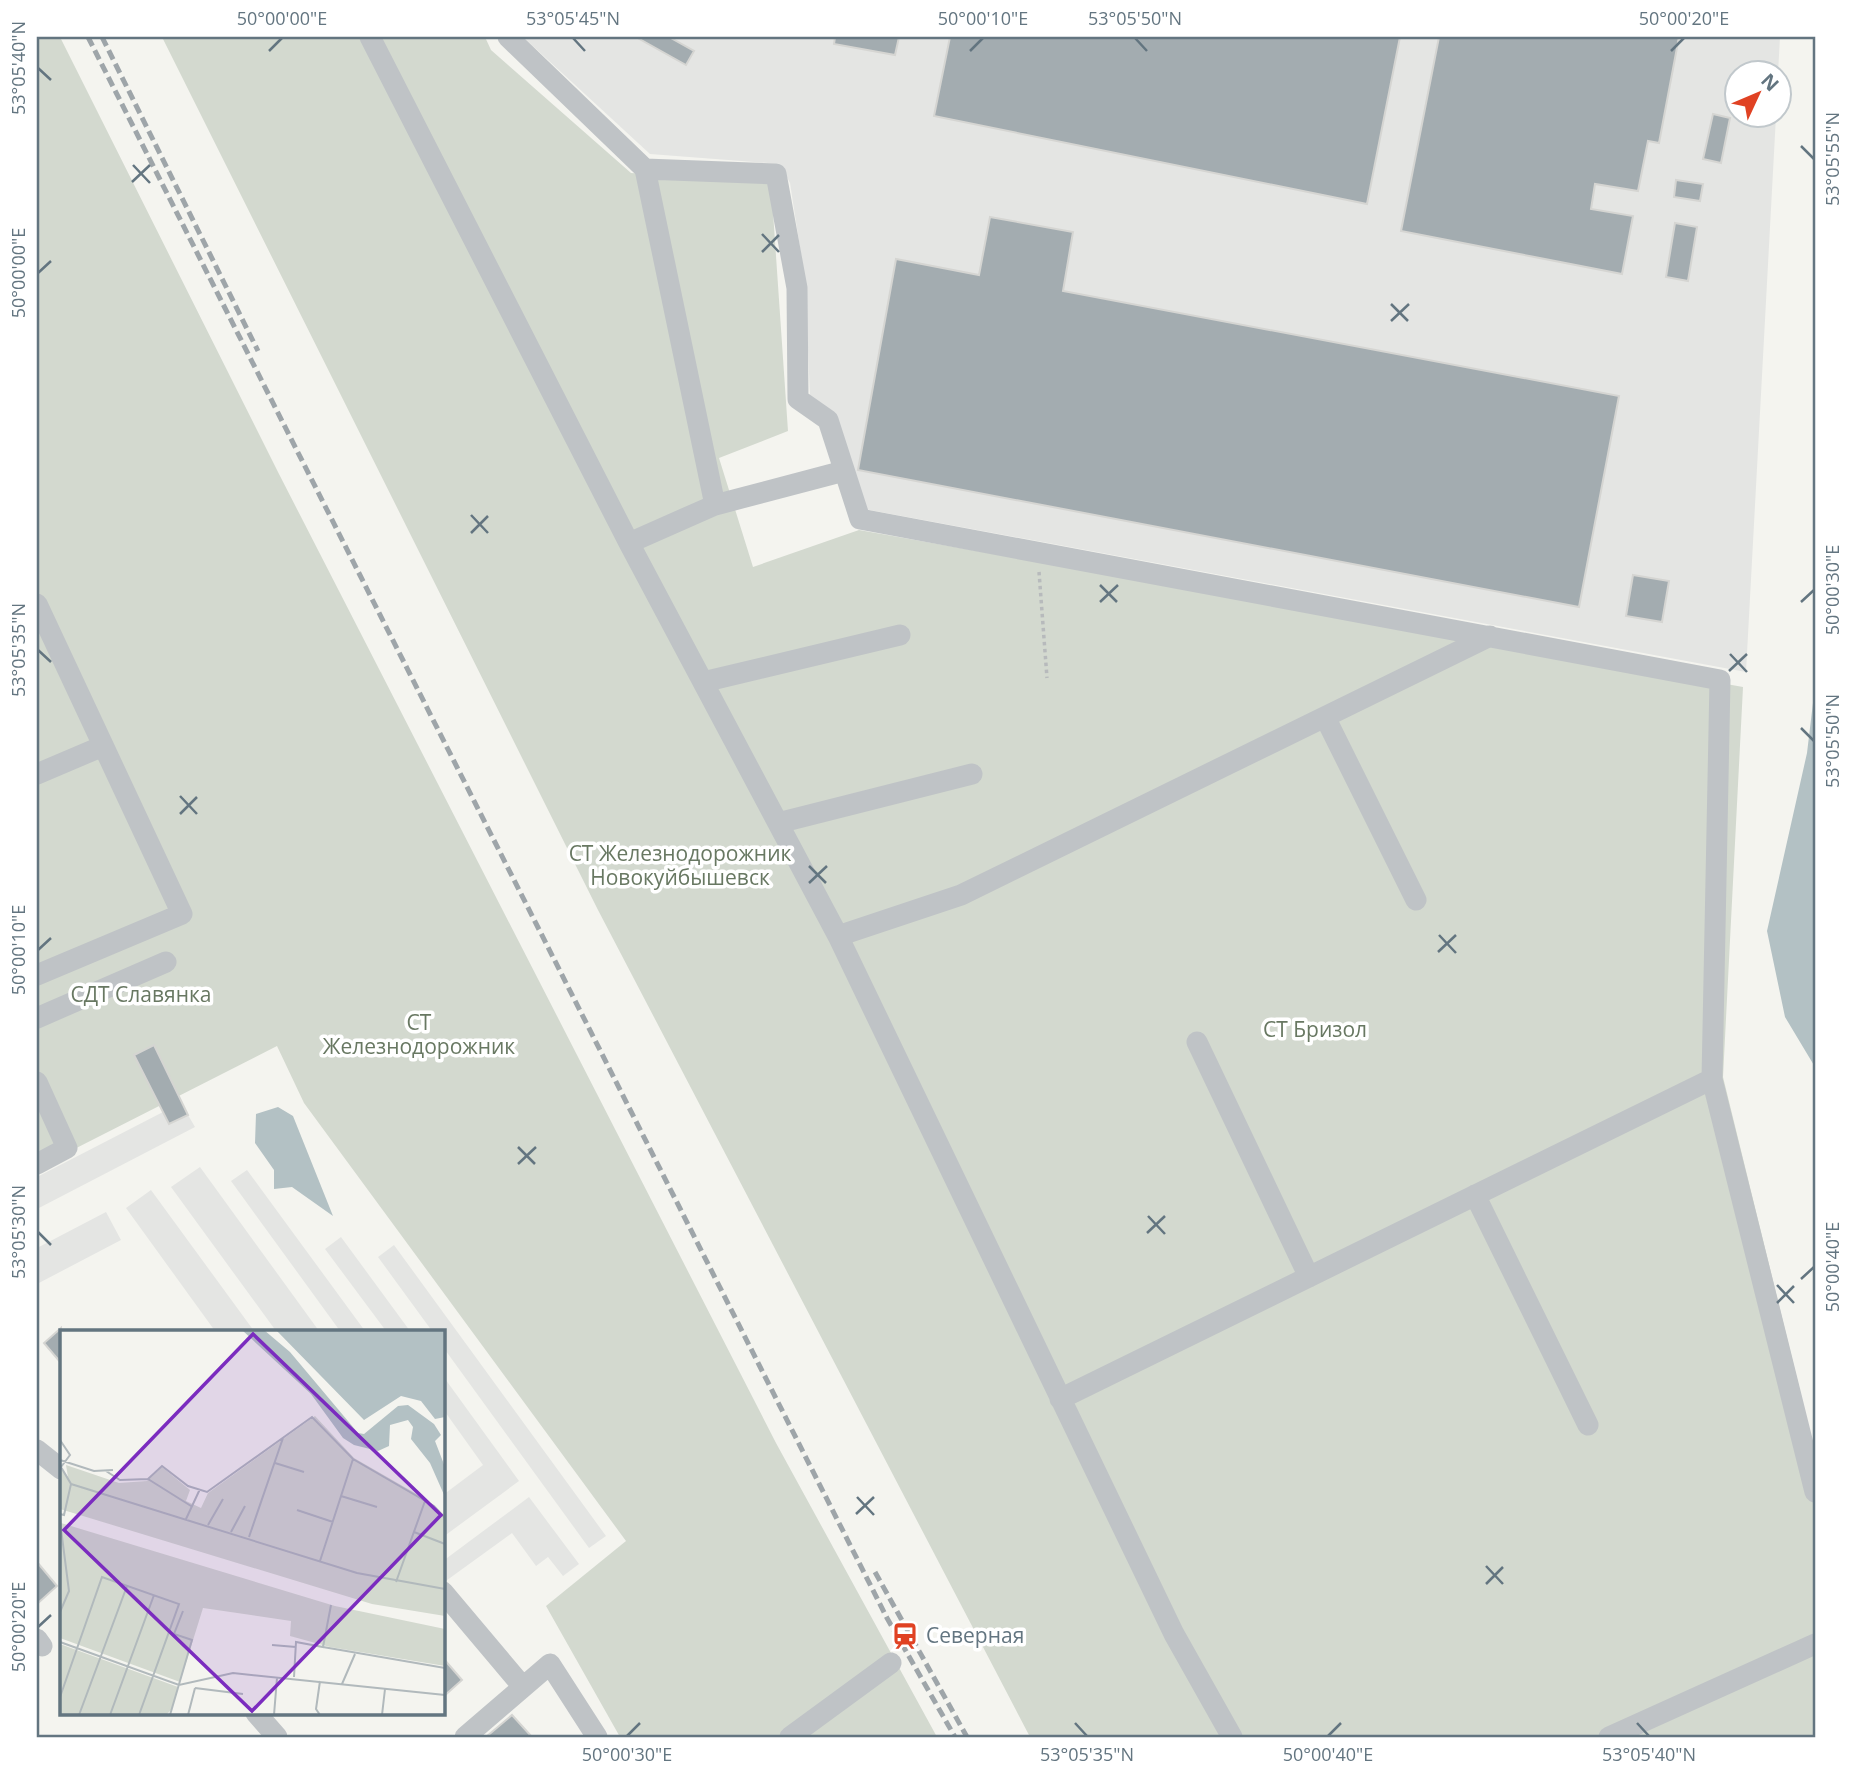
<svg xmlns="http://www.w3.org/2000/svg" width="1852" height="1774" font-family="'Open Sans',sans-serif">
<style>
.built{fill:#e4e5e3}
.green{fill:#d3d9cf}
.water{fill:#b3c1c4}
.building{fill:#a3acb0;stroke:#d5d5d2;stroke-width:2}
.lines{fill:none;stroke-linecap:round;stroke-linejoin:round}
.path{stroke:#b7babc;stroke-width:3.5;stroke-dasharray:3.5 3.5;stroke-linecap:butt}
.minor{stroke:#bfc3c6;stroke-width:21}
.rail{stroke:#9ea5a9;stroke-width:5;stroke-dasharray:10 5;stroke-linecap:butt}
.ticks{fill:none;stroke:#637580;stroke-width:2.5}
.labels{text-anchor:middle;stroke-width:7;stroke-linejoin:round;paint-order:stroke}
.park-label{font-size:21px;fill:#687862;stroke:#fff}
.poi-label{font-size:21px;fill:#637580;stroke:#fff;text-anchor:start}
.inset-road{fill:none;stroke:#b1b9bc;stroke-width:2}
.view{fill:#7b2cbf;fill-opacity:0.15;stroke:#7b2cbf;stroke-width:3.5}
.inset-edge{fill:none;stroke:#637580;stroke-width:3.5}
.neatline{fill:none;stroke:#637580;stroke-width:2.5}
.ticks-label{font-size:18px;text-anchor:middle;fill:#637580}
</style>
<rect width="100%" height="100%" fill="#f4f4ef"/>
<!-- built -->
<path class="built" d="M523,37H1780L1778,73L1736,74V116H1776L1746,672L864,509L810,396L805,280L790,183L780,164L650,154Z
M163,1112L169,1124L188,1115L195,1127L37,1209V1177Z
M200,1167L319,1331H276L171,1187Z
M247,1170L365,1331H340L231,1181Z
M151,1190L254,1331H215L126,1208Z
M106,1212L121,1240L37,1284V1248Z
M341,1237L410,1331H386L325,1249Z
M394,1245L606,1536L589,1548L443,1347V1331H432L378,1257Z
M443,1376L519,1481L443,1537V1495L483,1465L443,1409Z
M529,1497L579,1564L563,1576L548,1557L536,1566L512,1533L443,1583V1561Z"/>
<!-- green -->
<path class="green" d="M37,37H60L279,474L776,1443L937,1737H620L546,1606L626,1541L304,1103L277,1046L37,1168Z
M162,37H485L491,50L631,173L771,183L788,431L719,458L753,567L859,530L1743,687L1723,1077L1815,1452V1737H1030L598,910Z"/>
<!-- water -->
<path class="water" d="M1815,686V1067L1785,1017L1767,931L1807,753Z
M278,1107L293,1116L333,1216L292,1187L274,1189V1170L255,1143L256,1114Z"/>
<!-- building -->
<path class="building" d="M636,37H669L694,51L686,65Z
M835,37H899L895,55L834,44Z
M950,37H1400L1367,204L934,116Z
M1439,37H1679L1659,143L1648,141L1638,191L1595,184L1591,209L1633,216L1622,274L1401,231Z
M1713,114L1730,118L1721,163L1703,159Z
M1676,180L1703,184L1700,201L1674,197Z
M990,217L1073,232L1063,291L1619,396L1579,607L858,470L896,259L979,275Z
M1675,223L1697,227L1688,281L1666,277Z
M1633,575L1669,581L1662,622L1626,616Z
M154,1045L188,1115L169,1124L134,1055Z
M61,1328V1363L44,1343Z
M37,1562L57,1586L37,1604Z
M443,1658L462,1680L443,1697Z
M512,1715L532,1737H486Z"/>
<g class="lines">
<!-- path -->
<path class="path" d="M1039,572L1047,678"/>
<!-- minor -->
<path class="minor" d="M370,37L629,543L838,936L1174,1634L1232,1737
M508,37L645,169L776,174L797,288L798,399L828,420L860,519L1720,680L1712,1079L1815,1492
M645,169L715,505
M629,543L715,505L844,471
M37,604L182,914L37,975
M703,682L900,635
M1325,717L1416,900
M37,774L103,746
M778,823L972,774
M838,936L961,895L1490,636
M37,1018L166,962
M1197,1042L1309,1277
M37,1082L67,1148L37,1164
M1475,1195L1588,1425
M1060,1399L1712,1079
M37,1450L61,1469
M443,1592L523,1687
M37,1639L42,1646
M256,1713L277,1737
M465,1737L550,1664L597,1737
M790,1737L891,1663
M1609,1737L1815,1644"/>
<!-- rail -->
<path class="rail" d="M88,37L887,1618L955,1737
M102,37L258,351
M875,1572L967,1737"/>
</g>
<!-- ticks -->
<path class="ticks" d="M573,38L585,51M1135,38L1147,51M269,51L282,38M970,51L983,38M1671,51L1684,38M38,68L51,80M1801,146L1814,159M133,165L150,183M132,182L150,165M762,234L779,252M762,252L779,235M38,273L51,261M1391,304L1408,321M1391,321L1409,304M471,515L488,533M471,533L488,516M1100,585L1117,602M1100,602L1118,585M1801,602L1814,590M38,650L51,662M1730,654L1747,672M1729,671L1747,654M1801,728L1814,741M180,796L197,814M180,814L197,797M809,866L826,883M809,883L827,866M1439,935L1456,953M38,950L51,938M1438,952L1456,935M518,1147L535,1164M518,1164L536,1147M1148,1216L1165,1234M38,1232L51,1245M1147,1233L1165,1216M1801,1279L1814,1267M1777,1285L1794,1303M1777,1303L1794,1286M857,1497L874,1515M856,1514L874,1497M1486,1566L1503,1584M1486,1584L1503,1567M38,1627L51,1615M1075,1723L1087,1736M1637,1723L1649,1736M627,1736L640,1723M1328,1736L1341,1723"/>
<!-- icons -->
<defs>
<symbol id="station-bare" viewBox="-9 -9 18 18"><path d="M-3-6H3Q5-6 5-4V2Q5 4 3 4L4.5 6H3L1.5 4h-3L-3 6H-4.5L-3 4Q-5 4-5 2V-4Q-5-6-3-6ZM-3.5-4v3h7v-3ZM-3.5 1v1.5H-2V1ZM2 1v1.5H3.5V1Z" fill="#e04223" stroke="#fff" stroke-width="2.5" paint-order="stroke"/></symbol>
</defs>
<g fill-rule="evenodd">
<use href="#station-bare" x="886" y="1617" width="38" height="38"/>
</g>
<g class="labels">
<!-- park labels -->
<g class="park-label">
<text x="680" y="861">СТ Железнодорожник<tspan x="680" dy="24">Новокуйбышевск</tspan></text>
<text x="141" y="1002">СДТ Славянка</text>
<text x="419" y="1030">СТ<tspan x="419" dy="24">Железнодорожник</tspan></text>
<text x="1315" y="1037">СТ Бризол</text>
</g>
<!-- poi labels -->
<g class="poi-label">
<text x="926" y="1643">Северная</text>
</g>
</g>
<!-- overview -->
<g transform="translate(60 1330)">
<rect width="385" height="385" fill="#f4f4ef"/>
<path d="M255,86L294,128L367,170L385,186V286L312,274L0,179V135L8,147L6,135L59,153L87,151L102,137L130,160L126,171L141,178L148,163ZM1,193L275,276L385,299V336L270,317L230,306L231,291L143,278L120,352L0,308ZM0,314L118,357L111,380L106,385H0Z" fill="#d3d9cf"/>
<path d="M182,0H204L230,22L298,103L304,104L338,76L348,75L374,94L381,105L375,111L385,137V167L370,133L351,109L353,97L348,90L330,95L329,116L318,121L294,115L283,108L251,64ZM216,0H385V87L375,89L361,71L341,66L304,90Z" fill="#b3c1c4"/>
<path class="inset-road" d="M0,110L10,125L1,137L11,154L4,185L0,184M0,130L34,141L53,140M215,133L244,142M46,141L60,150L88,149L102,136L128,156L147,162L252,87L293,129L374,176L385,188M88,149L131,176M11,154L297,243L385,259M281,166L317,177M237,180L273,192M126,189L140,159M0,191L9,261L0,282M148,195L163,169M171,202L185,176M354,202L385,214M189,207L223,108M260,231L293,129M336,252L365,171M0,312L119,355L173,343L385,365M212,315L236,317M263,317L385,338M234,347L236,312L263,317L271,275M260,351L256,379L260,385M282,354L295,324M135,358L183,364M0,367L42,247L119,274L79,385M19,385L67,256M50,385L94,265M110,385L132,310L114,304L123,281M128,385L135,358M214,385L217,348M322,385L325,359"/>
<path class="view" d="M193,4L381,185L192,381L4,200Z"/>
<rect width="385" height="385" class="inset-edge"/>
</g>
<!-- border -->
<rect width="1852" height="1774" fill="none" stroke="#ffffff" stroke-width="77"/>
<!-- north arrow -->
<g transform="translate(1758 94) rotate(46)"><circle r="33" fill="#ffffff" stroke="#c1c8cc" stroke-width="2"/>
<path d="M0-5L12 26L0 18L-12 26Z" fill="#e04223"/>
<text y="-10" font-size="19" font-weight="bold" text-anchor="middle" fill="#637580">N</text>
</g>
<rect x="38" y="38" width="1776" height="1698" class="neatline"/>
<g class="ticks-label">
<text x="282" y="25">50°00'00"E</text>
<text x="573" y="25">53°05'45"N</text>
<text x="983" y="25">50°00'10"E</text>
<text x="1135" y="25">53°05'50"N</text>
<text x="1684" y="25">50°00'20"E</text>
<text transform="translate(19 68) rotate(-90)" y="6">53°05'40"N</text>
<text transform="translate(1833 159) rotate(-90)" y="6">53°05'55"N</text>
<text transform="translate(19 273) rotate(-90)" y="6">50°00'00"E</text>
<text transform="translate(1833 590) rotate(-90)" y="6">50°00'30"E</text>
<text transform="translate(19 650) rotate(-90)" y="6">53°05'35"N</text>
<text transform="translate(1833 741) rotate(-90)" y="6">53°05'50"N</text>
<text transform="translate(19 950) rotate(-90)" y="6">50°00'10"E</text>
<text transform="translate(19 1232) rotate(-90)" y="6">53°05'30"N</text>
<text transform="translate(1833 1267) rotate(-90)" y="6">50°00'40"E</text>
<text transform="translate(19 1627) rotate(-90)" y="6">50°00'20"E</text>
<text x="627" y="1761">50°00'30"E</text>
<text x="1087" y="1761">53°05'35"N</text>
<text x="1328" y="1761">50°00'40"E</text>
<text x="1649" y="1761">53°05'40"N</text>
</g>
</svg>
